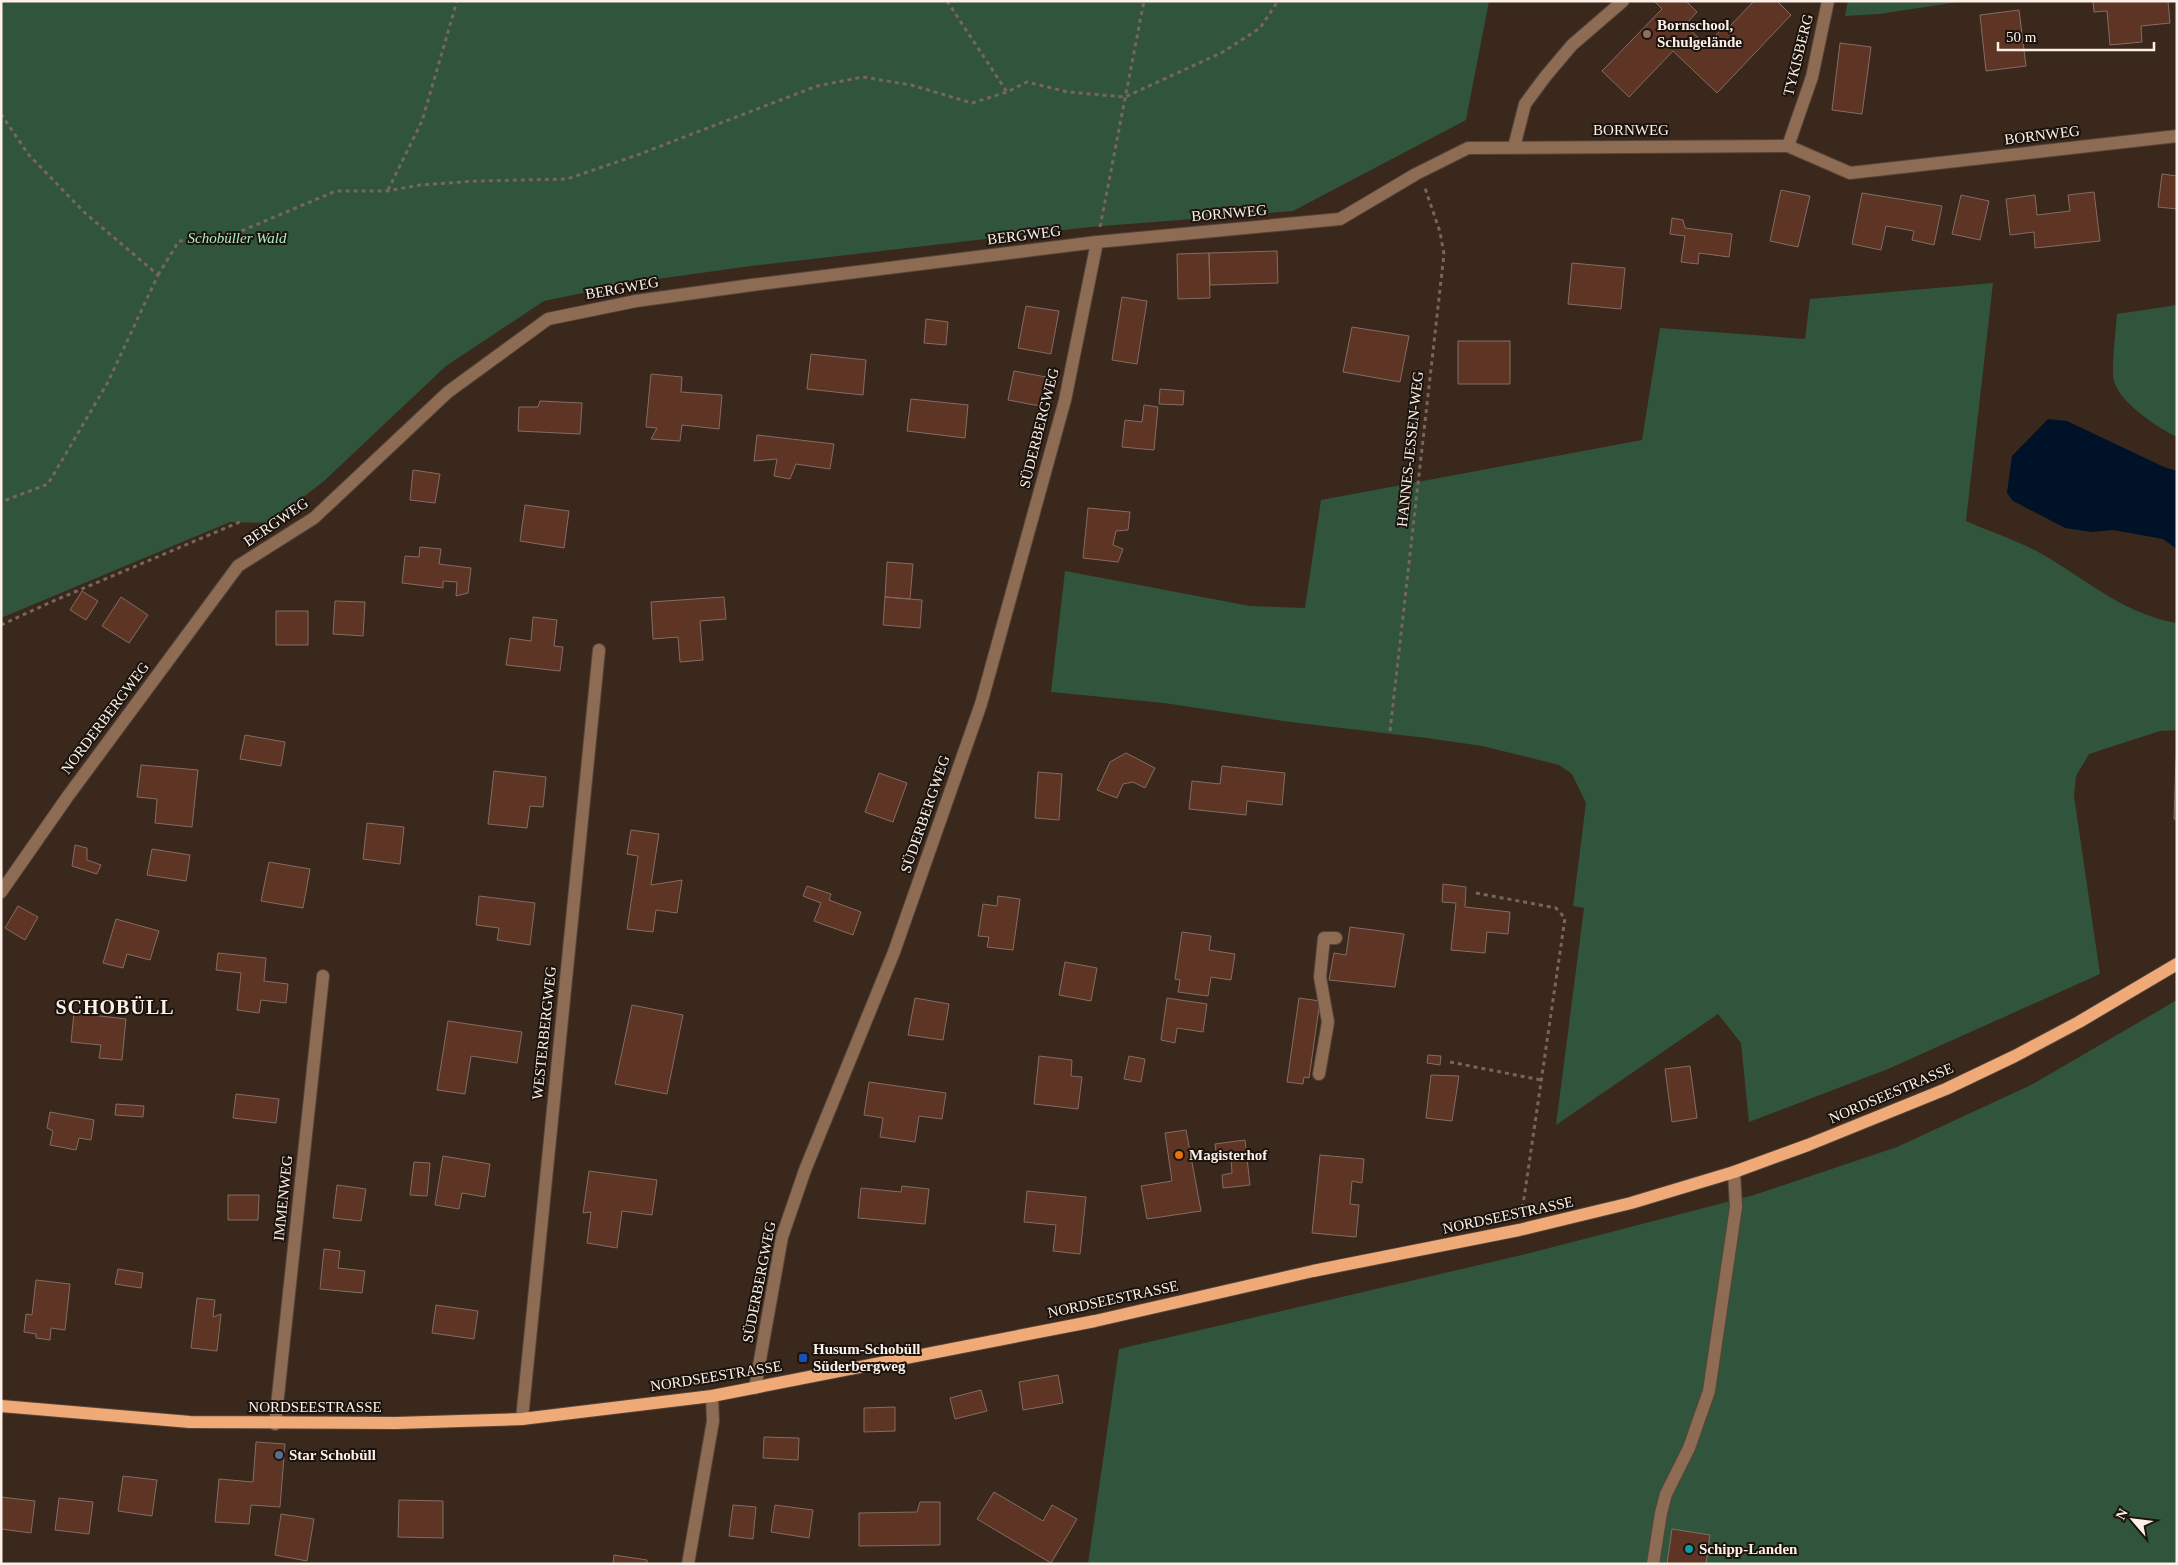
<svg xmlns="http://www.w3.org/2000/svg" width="2178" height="1565" font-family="'Times New Roman',serif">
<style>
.green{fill:#31543d}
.water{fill:#001228}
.building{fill:#5e3425;stroke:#846c63}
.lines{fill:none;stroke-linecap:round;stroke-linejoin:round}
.minor-casing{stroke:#554439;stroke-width:14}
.major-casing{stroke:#554439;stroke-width:14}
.path{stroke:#77665c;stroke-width:3;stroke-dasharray:4 4;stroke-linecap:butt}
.minor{stroke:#8e6c54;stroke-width:12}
.major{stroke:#f0aa77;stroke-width:12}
.education-dot{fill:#8d6e63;stroke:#1b130d;stroke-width:2}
.food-dot{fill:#e8710a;stroke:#1b130d;stroke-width:2}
.transit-dot{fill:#1a4fb4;stroke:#1b130d;stroke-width:2}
.service-dot{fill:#5c6f8a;stroke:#1b130d;stroke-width:2}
.culture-dot{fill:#0f9aa8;stroke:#1b130d;stroke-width:2}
.labels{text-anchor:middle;stroke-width:4;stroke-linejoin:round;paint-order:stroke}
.poi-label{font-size:15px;font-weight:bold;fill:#fdf0e8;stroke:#1b130d;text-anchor:start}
.street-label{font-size:15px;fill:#fdf0e8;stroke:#1b130d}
.park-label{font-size:15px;font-style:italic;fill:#acf0c0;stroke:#1b130d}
.district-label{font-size:20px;font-weight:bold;letter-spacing:1px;fill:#fdf0e8;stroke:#1b130d}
</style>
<rect width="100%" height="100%" fill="#3a281c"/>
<!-- green -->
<path class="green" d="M1,1H1489L1466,120L1293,211L1090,227L751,266L636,282L544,301L446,366L324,481L270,523L230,522L1,618Z
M1848,1H1965L1879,14L1845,16Z
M1993,283L1966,521C1993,533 2022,542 2047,557C2089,582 2127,615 2177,623V730L2160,731L2089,754L2076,776L2074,796L2100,974L1888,1069L1749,1122L1741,1043L1718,1014L1556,1125L1584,908L1573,906L1586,803L1572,774L1559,765L1482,746L1427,738L1290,722L1164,703L1051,692L1065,571L1250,606L1305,608L1321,500L1642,440L1660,328L1805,339L1810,299Z
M2177,305V437C2158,428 2119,402 2114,381C2111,366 2116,331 2117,314Z
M2177,1000V1564H1088L1119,1349L1526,1254L1754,1195L1897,1147L2031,1085Z"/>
<!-- water -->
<path class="water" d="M2048,419L2067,421L2164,467L2177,471V549L2163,539L2113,530L2092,532L2065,528L2013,501L2007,493L2012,456Z"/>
<!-- building -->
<path class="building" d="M1656,1H1686L1697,12L1685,25L1706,45L1727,24L1729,27L1754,1H1777L1791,15L1717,93L1673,51L1629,97L1602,71L1662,9L1655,2Z
M2093,1H2168L2170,23L2141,26L2142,42L2110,45L2107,11L2094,12Z
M2019,10L2026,66L1986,71L1980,15Z
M1840,43L1871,47L1862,114L1832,110Z
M2162,174L2177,176V209L2158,207Z
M1781,190L1810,196L1798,247L1770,241Z
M2094,192L2100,241L2035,248L2034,232L2010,235L2006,199L2035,195L2037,215L2070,211L2068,195Z
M1862,193L1942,206L1934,245L1912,240L1914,231L1886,226L1881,250L1852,244Z
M1961,195L1989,201L1980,240L1952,234Z
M1672,218L1683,220L1685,228L1732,234L1729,257L1699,253L1698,264L1681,262L1685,236L1670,234Z
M1277,251L1278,283L1210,285L1209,253Z
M1209,253L1210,298L1178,299L1177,254Z
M1572,263L1625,268L1621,309L1568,304Z
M1122,297L1147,301L1137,364L1112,360Z
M1026,306L1059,311L1051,354L1018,348Z
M926,319L948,322L946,345L924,343Z
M1352,327L1409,336L1400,382L1343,372Z
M1458,341H1510V384H1458Z
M811,354L866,360L863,395L807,389Z
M1014,371L1046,377L1040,406L1008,400Z
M651,374L682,377L681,392L722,395L719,429L682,425L680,441L651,439L657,428L646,427Z
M1160,389L1184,391L1183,405L1159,404Z
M911,399L968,405L965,438L907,431Z
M540,401L582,403L580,434L518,431L519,407H538Z
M1144,405L1158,407L1154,450L1122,447L1125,420L1142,422Z
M757,435L834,444L830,469L796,464L790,479L774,476L777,459L754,461Z
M413,470L440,474L435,503L410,500Z
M525,505L569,511L564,548L520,541Z
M1088,508L1130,512L1128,530L1116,531L1113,545L1123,549L1118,562L1083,558Z
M420,547L441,549L439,564L471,568L468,593L456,596L457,582L443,581V588L402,583L405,556L419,557Z
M887,562L913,564L910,599L885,597Z
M82,591L98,601L86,620L70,610Z
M121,597L148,615L129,643L102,626Z
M724,597L726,619L700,621L703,660L680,662L678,637L653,639L651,602Z
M885,597L922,600L920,628L883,625Z
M335,601L365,602L363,636L333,634Z
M276,611H308V645H276Z
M533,617L557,620L554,646L563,647L560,671L506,665L510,638L531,641Z
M245,735L285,742L281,766L240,759Z
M1126,753L1155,768L1145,788L1133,782L1123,784L1117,798L1097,790L1110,762Z
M2176,759H2177V819H2174Z
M141,765L198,770L192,827L155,823L157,799L137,797Z
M1222,766L1285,773L1282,805L1247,801L1246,815L1189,809L1192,781L1220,784Z
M494,771L546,777L543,807L530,806L527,828L488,824Z
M1038,772L1062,774L1059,820L1035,818Z
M879,773L907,783L893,822L865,812Z
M367,823L404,827L400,864L363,859Z
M631,830L659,834L651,885L682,880L677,913L656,910L653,932L627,929L638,856L627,854Z
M75,845L87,848V860L101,865L97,874L72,866Z
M152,849L190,855L186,881L147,875Z
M269,862L310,869L303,908L261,901Z
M1443,884L1466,887L1465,907L1510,912L1508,934L1487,932L1485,953L1451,950L1456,903L1442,902Z
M807,886L831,894L829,900L861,912L853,935L814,921L821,903L803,896Z
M479,896L535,903L530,945L497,940L499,928L476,925Z
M998,896L1020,899L1013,950L987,947L989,937L978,936L983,904L997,906Z
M18,906L38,917L25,940L5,928Z
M116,919L159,931L150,960L127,954L123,968L103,963Z
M1350,927L1404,934L1395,987L1329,980L1334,953L1346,955Z
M1182,932L1211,936L1209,950L1235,954L1231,980L1211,977L1208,996L1178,992L1180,980L1175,979Z
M218,953L266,958L264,981L288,984L286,1003L261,1000L259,1013L237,1010L241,973L216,970Z
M1065,962L1097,968L1091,1001L1059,995Z
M915,998L949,1004L943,1040L908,1035Z
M1167,998L1207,1004L1203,1032L1177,1028L1175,1043L1161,1040Z
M1299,998L1320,1001L1309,1078L1304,1077L1303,1084L1287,1082Z
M632,1005L683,1015L667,1094L615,1084Z
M74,1013L126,1019L122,1060L99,1058L101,1045L71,1042Z
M448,1021L522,1032L517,1063L471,1056L465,1094L437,1090Z
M1428,1055L1441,1056L1440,1065L1427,1063Z
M1039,1056L1072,1060L1071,1076L1082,1077L1078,1109L1034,1104Z
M1129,1056L1145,1059L1141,1082L1124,1079Z
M1690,1066L1697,1118L1672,1122L1665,1069Z
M1431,1075L1459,1076L1452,1121L1426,1118Z
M869,1082L946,1093L942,1119L919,1116L915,1142L880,1137L883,1118L864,1115Z
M236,1094L279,1099L276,1123L233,1118Z
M116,1104L144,1106L143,1117L115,1115Z
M50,1112L94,1120L91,1140L79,1138L76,1150L50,1145L53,1131L47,1128Z
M1186,1130L1201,1211L1147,1219L1141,1186L1172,1181L1165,1133Z
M1245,1140L1250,1185L1223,1188L1222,1175L1232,1173L1231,1158L1217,1160L1215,1144Z
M1320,1155L1364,1159L1362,1183L1352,1181L1350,1204L1359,1205L1356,1237L1312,1233Z
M443,1156L490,1164L485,1197L462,1193L459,1209L435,1205Z
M414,1162L430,1163L427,1196L410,1195Z
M589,1171L657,1180L652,1215L622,1211L617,1248L587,1243L591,1212L583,1213Z
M337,1185L366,1189L361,1221L333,1218Z
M902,1186L929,1189L925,1224L858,1218L861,1188L901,1192Z
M1027,1191L1086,1197L1080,1254L1053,1251L1056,1225L1024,1222Z
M228,1195H259L258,1220H228Z
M324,1249L340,1251L338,1268L365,1271L362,1293L320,1289Z
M118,1269L143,1273L141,1288L115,1284Z
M36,1280L70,1284L65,1330L51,1328L50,1340L36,1338V1334L24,1332L26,1314L32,1315Z
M197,1298L215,1300L213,1317L221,1314L217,1351L191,1348Z
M436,1305L478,1311L474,1339L432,1333Z
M1058,1375L1063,1403L1023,1410L1019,1382Z
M981,1390L987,1411L955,1419L950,1398Z
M895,1407V1431L864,1432V1408Z
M764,1437L799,1438L798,1460L763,1458Z
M256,1442L285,1444L280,1507L251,1505L249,1524L215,1522L219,1479L253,1482Z
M123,1476L157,1480L152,1516L118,1511Z
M994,1492L1043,1521L1052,1505L1077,1519L1051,1563L977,1519Z
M1,1497L35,1501L31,1533L1,1529Z
M59,1498L93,1502L89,1534L55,1530Z
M399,1500L443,1501V1538L398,1537Z
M920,1502H940V1545L859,1546V1513L917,1512Z
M733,1505L756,1507L753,1539L729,1536Z
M775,1505L813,1510L809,1538L771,1532Z
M281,1514L314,1519L307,1561L275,1555Z
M1672,1529L1710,1535L1706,1564H1667Z
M614,1555L647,1560V1564H613Z"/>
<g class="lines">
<defs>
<path id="minor" d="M1788,146L1812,77L1828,1
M1514,147L1525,104L1545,77L1572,45L1623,1
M1,892L68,796L238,566L314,518L448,392L548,319L636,301L752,285L1097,242L1340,219L1416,174L1468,148L1788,146L1850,173L2177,136
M1319,1074L1328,1022L1320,977L1324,938H1336
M755,1388L782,1237L805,1170L894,952L981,704L1065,400L1097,242
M522,1419L599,650
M275,1424L323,976
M688,1564L713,1421L712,1396
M1653,1564L1661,1513L1666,1494L1689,1448L1709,1391L1736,1207L1734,1172"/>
<path id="major" d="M1,1406L190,1422L396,1423L522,1419L712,1396L1095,1321L1313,1271L1519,1230L1631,1203L1734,1172L1808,1145L1946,1089L2015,1056L2079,1022L2177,964"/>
</defs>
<!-- minor casing -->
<use href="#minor" class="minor-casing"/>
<!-- major casing -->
<use href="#major" class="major-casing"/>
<!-- path -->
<path class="path" d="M947,1L1007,92
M1,114L28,154L85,213L158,275L108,382L48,484L1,502
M388,190L422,121L457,1
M1100,227L1144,1
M158,275L179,241L227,237L336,191H387L420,185L477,181L567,179L640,154L817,86L863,77L911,85L972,103L1007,92L1027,82L1068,92L1125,97L1223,52L1260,28L1278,1
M1,625L51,602L242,521
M1390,731L1444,254L1440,232L1425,188
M1476,893L1556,908L1565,918L1522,1212
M1450,1062L1541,1080"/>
<!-- minor -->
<use href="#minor" class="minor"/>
<!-- major -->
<use href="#major" class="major"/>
</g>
<!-- markers -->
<circle class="education-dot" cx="1647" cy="34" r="5"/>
<circle class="food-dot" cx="1179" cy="1155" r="5"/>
<rect class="transit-dot" x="798" y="1353" width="10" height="10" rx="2.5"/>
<circle class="service-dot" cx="279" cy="1455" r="5"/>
<circle class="culture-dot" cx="1689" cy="1549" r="5"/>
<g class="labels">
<!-- poi labels -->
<g class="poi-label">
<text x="1657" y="30">Bornschool,<tspan x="1657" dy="17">Schulgelände</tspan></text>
<text x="1189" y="1160">Magisterhof</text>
<text x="813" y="1354">Husum-Schobüll<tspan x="813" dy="17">Süderbergweg</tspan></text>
<text x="289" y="1460">Star Schobüll</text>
<text x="1699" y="1554">Schipp-Landen</text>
</g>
<!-- street labels -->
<g class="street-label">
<text transform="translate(1798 55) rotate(-76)" y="5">TYKISBERG</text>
<text x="1631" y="135">BORNWEG</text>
<text transform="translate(2042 135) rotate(-7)" y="5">BORNWEG</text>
<text transform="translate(1229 213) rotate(-5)" y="5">BORNWEG</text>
<text transform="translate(1024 235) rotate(-7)" y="5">BERGWEG</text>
<text transform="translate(622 288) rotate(-10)" y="5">BERGWEG</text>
<text transform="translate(1039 428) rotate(-76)" y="5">SÜDERBERGWEG</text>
<text transform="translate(1410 449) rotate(-84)" y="5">HANNES-JESSEN-WEG</text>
<text transform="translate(276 522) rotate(-34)" y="5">BERGWEG</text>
<text transform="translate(105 718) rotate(-53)" y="5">NORDERBERGWEG</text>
<text transform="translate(925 814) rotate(-71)" y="5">SÜDERBERGWEG</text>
<text transform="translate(544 1033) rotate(-84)" y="5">WESTERBERGWEG</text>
<text transform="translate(1891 1093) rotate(-23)" y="5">NORDSEESTRASSE</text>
<text transform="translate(283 1198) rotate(-84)" y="5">IMMENWEG</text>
<text transform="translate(1508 1215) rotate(-12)" y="5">NORDSEESTRASSE</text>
<text transform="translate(759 1282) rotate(-79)" y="5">SÜDERBERGWEG</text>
<text transform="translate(1113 1299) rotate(-12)" y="5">NORDSEESTRASSE</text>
<text transform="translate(716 1376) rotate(-9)" y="5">NORDSEESTRASSE</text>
<text x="315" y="1412">NORDSEESTRASSE</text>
</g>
<!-- park labels -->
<g class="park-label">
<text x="237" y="243">Schobüller Wald</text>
</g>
<!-- district labels -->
<g class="district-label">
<text x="115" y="1014">SCHOBÜLL</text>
</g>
</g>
<!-- border -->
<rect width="2178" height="1565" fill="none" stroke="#fdf0e8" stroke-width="5"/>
<!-- north arrow -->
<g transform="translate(2133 1520) rotate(298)" stroke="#1b130d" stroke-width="4" paint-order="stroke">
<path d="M0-4L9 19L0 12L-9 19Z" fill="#fdf0e8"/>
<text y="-8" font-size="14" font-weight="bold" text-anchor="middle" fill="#fdf0e8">N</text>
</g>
<!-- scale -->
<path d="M1998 42v8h156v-8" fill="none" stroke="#fdf0e8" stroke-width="2.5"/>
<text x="2006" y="42" font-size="15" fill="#fdf0e8" stroke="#1b130d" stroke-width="4" paint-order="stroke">50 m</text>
</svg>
